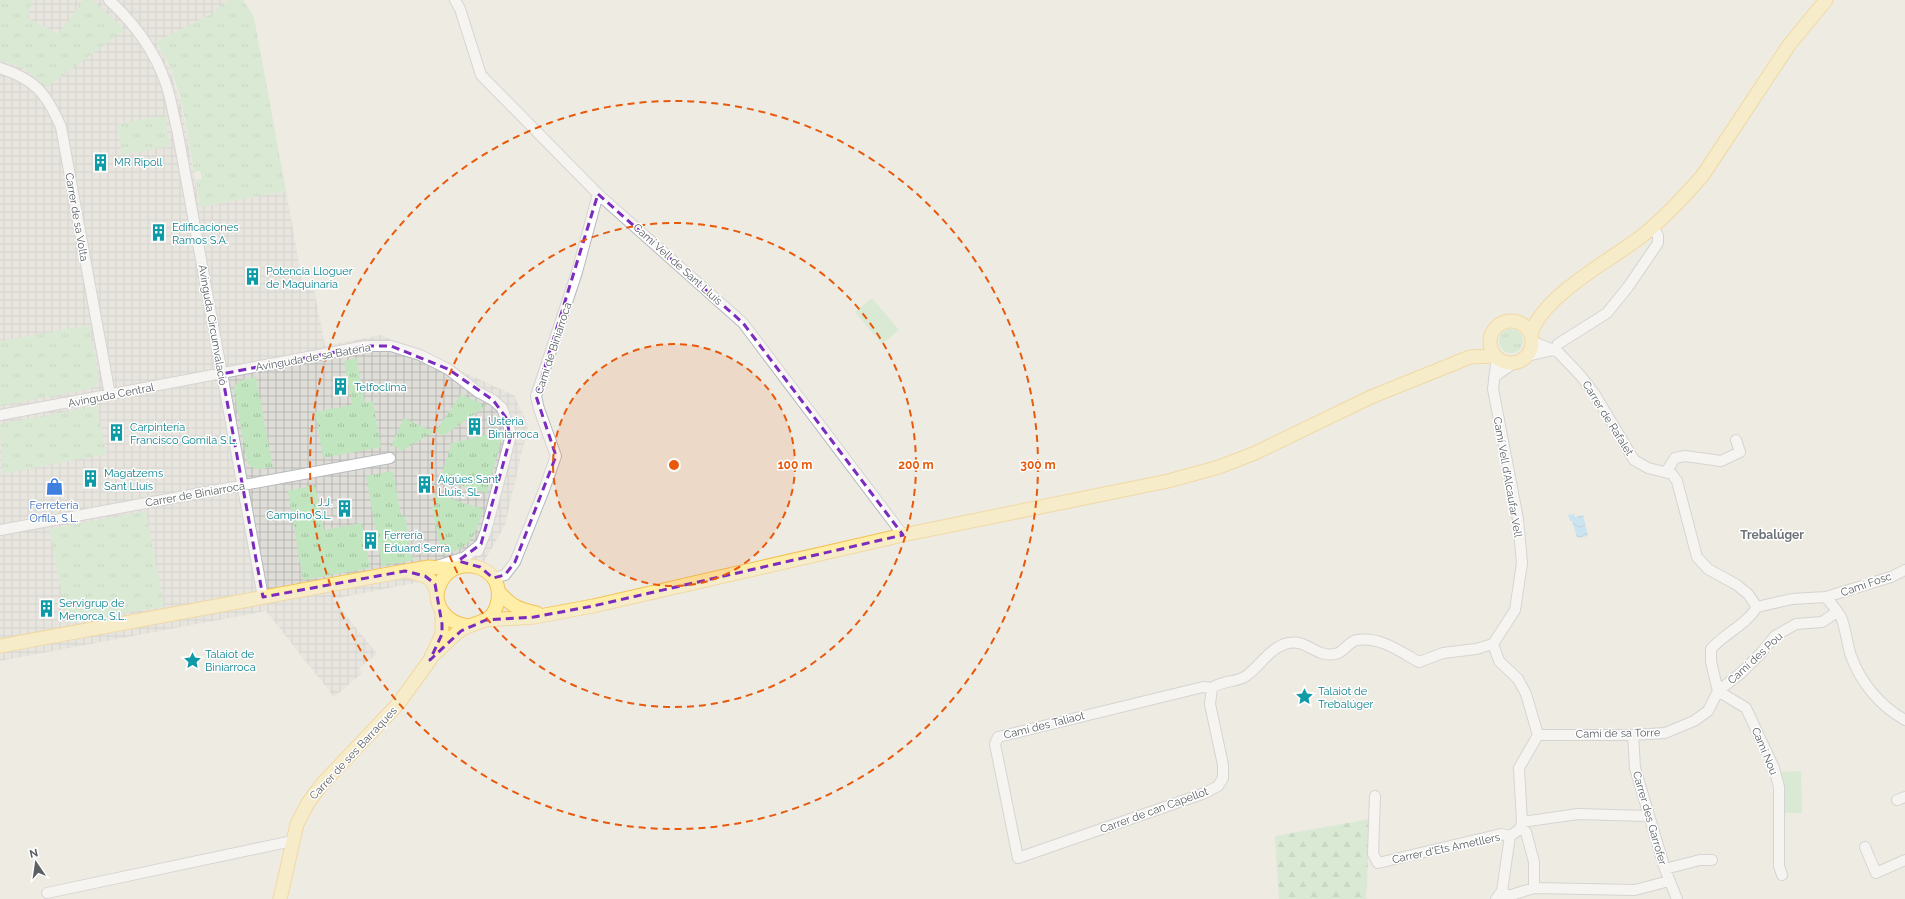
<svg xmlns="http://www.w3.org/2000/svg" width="1905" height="899" font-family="Raleway,sans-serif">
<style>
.industrial{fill:url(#industrial-grid)}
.grass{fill:url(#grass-tufts)}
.forest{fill:url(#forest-firs)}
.park{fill:#c1e6bf}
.water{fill:url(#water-waves)}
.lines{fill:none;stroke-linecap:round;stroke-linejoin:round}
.minor-casing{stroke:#b6b9be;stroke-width:12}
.major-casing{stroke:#f3c257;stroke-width:15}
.minor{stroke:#fff;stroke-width:10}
.major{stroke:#ffeea8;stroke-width:13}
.marked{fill:none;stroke:#7b2cbf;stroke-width:3;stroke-dasharray:8 5;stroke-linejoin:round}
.ring{fill:none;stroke:#e8590c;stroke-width:2;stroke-dasharray:7 5}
.labels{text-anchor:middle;stroke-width:3;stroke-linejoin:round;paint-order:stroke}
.culture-label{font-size:11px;fill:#0d838f;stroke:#fff;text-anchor:start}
.street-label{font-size:11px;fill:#5b6064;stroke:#fff}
.shop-label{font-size:11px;fill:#366cbe;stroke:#fff}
.neighbourhood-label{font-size:12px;font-weight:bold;fill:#6c7276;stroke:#fff}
.centre{fill:#e8590c;stroke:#fff;stroke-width:2}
.ring-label{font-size:12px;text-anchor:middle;font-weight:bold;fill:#e8590c;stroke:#fff;stroke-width:3;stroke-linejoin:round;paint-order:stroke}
</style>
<defs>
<pattern id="industrial-grid" width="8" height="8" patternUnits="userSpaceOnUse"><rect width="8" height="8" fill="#dfddd8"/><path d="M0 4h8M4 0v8" fill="none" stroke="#b8b7b3"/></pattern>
<pattern id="grass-tufts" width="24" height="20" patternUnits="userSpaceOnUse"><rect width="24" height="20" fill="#c1e6bf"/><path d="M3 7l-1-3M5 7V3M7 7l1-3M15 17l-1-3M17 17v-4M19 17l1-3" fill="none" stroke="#a0be9f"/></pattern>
<pattern id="forest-firs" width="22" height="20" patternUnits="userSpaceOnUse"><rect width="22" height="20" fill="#c1e6bf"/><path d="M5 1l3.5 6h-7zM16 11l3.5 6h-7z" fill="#a0be9f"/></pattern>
<pattern id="water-waves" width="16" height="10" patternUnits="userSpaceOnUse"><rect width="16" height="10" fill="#a3daff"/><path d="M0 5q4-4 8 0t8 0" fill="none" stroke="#88b4d2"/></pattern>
</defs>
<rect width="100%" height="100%" fill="#eeebe3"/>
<!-- industrial -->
<path class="industrial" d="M0,0H229L211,14L156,42L170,69L182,108L200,207L286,191L303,286L313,284L325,346L381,335L514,395L528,425L505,525L481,567L456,575L333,599L377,654L359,668L362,673L334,697L266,611L0,661Z"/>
<!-- grass -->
<path class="grass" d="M0,0H33L27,18L59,34L83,0H93L125,30L47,87L24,69L0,60Z
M229,0H243L254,17L286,191L200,207L196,180L202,179L200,171L194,172C188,138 184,102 171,70C167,60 161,51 156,42L211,14Z
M165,115L170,146L122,155L117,124Z
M89,325L99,378L96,386L93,388L0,406V341Z
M1499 341a12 12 0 1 1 24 0a12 12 0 1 1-24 0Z
M356,358L365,403L373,401L381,447L323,458L315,412L352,405L344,361Z
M256,377L273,467C263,468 252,473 247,461L234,390C236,379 247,379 256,377Z
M461,394L486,406L443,436L436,431Z
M97,406L106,454L2,474L0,424Z
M404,418L434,432L401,451L397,447L391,446Z
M501,431V441L487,493L440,479L451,446L449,444Z
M393,471L401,516H405L413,560L382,566L366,476Z
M315,485L324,530L362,523L370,568L303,580L288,491Z
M436,494L483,509C476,535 471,549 442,555L432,509Z
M146,511L164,606L67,623L49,529Z"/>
<!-- forest -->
<path class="forest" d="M1370,819L1366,899H1279L1275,836Z"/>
<!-- park -->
<path class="park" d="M872,298L899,330L882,344L855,312Z
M1801,771L1802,813H1783L1782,772Z"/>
<!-- water -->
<path class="water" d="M1574,514L1575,517L1583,515L1588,536L1577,538L1572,521H1570L1568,515Z"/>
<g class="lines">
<defs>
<path id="minor" d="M109,0C134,23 155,51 166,84C171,98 173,114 177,129L263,597
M455,0L460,9L481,75L598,194L743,323L903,535
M0,68C36,80 46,93 61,127L110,395
M1532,339L1536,343L1558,352L1580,375L1594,393L1634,460L1648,468L1672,474L1677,481L1697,557L1708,569L1737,585L1748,594L1757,607
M1555,350L1558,344L1607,313L1628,287L1658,243V236L1653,227
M1527,356L1553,350
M1494,377L1514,363
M0,415L366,346H391L420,355L448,369L478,392L493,400L502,408L510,430V439L486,531L478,551
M1666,472L1675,458L1685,456L1721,461L1740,452L1736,440
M0,530L390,458
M437,566L465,557L481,544
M493,578L505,575L515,562L544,490L556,456L539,409L536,396L577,272L598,194
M1826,597C1831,604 1837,610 1841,617C1846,629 1847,644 1851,656C1861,683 1880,706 1905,720
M1757,607L1792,599L1826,597L1891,577L1905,570
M1493,644L1515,610L1522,563L1518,519L1493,389L1497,357
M1493,644L1499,661L1518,679L1526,694L1538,735L1519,768L1522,822L1520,829L1510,836L1502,891L1496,899
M1203,687L1212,688L1210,704L1223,765V778L1218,786L1205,793L1018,858L995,744L998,737Z
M1212,688C1222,680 1236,683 1246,676C1260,666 1271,646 1289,643C1306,639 1317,658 1335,654C1343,653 1349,641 1357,640C1380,636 1401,652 1419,662L1443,653L1476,649L1493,644
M1538,735H1633L1665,733L1694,721L1708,711L1718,691L1711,662V649C1725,633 1746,625 1757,607
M1633,735L1635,768L1665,869L1677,899
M1375,796L1373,854L1378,863L1501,834L1510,836
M1897,800L1905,797
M1522,822L1578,814L1648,816
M1520,829L1526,832L1534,862V888
M1865,847L1876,873L1905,860
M1665,869L1700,860H1712
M1782,875L1779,866V787L1774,768L1746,708L1718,691L1741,673L1761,653L1775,636L1796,624L1822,622L1837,612
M1502,891L1508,896L1534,888L1635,890L1669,881
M47,893L292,841"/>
<path id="major" d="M1490 342a21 21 0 1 1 42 0a21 21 0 1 1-42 0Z
M1531,334C1542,296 1611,260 1642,236C1664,218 1684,197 1703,175L1789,45L1826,0
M411,572C427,576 433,577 437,594
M498,591C511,606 518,609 537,613
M486,620L534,617L593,606L903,535L1168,481L1219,467L1255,453L1371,397L1470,357L1495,356
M0,646L405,571L429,567L453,569
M436,653C444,645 452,636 461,630C476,620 494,625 498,600C504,565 454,552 440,584C430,605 448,624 469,626
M280,899L297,824L308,803L322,784L398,704L430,660L442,634V611"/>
</defs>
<!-- minor casing -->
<use href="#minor" class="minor-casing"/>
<!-- major casing -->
<use href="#major" class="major-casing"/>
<!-- minor -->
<use href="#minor" class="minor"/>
<!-- major -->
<use href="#major" class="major"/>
</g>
<!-- marked area -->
<path d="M0 0H1905V899H0ZM598,194L743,323L903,535L593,606L534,617L486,620L461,631L430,660L442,634V624L435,584L425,576L405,571L263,597L222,374L366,346H391L448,369L493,400L507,419L510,439L481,544L458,561L480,567L493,578L505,575L515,562L556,456L536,396Z" fill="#eeebe3" fill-opacity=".55" fill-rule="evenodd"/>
<path class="marked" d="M598,194L743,323L903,535L593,606L534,617L486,620L461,631L430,660L442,634V624L435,584L425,576L405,571L263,597L222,374L366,346H391L448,369L493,400L507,419L510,439L481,544L458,561L480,567L493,578L505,575L515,562L556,456L536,396Z"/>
<!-- distance rings -->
<circle cx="674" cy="465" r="121" fill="#e8590c" fill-opacity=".12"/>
<g class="ring">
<circle cx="674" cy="465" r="121"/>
<circle cx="674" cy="465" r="242"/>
<circle cx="674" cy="465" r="364"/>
</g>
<!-- icons -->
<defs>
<symbol id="building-bare" viewBox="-9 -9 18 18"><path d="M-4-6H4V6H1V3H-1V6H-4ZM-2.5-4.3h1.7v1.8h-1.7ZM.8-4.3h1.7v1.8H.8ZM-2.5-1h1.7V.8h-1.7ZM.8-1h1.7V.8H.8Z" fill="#0f9aa8" stroke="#fff" stroke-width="2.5" paint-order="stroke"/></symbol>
<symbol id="shop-bare" viewBox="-9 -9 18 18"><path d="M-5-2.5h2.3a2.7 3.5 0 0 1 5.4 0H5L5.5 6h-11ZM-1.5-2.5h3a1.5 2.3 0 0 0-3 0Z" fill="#3f7fe0" stroke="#fff" stroke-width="2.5" paint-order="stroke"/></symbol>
<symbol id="sight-bare" viewBox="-9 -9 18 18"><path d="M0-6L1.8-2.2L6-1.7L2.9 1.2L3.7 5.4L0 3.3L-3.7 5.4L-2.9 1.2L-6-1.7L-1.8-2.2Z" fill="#0f9aa8" stroke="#fff" stroke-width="2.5" paint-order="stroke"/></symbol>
</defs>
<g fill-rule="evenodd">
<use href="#building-bare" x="88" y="150" width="25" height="25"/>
<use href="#building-bare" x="146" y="220" width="25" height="25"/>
<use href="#building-bare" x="240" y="264" width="25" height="25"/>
<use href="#building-bare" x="328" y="374" width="25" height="25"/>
<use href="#building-bare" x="462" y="414" width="25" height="25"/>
<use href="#building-bare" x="104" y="420" width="25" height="25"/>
<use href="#building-bare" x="78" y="466" width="25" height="25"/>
<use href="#building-bare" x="412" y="472" width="25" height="25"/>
<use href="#shop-bare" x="42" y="474" width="25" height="25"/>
<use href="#building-bare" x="332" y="496" width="25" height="25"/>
<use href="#building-bare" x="358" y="528" width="25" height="25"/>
<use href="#building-bare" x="34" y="596" width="25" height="25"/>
<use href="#sight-bare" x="180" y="648" width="25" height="25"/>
<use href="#sight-bare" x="1292" y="684" width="25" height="25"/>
</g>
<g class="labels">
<!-- culture labels -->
<g class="culture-label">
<text x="114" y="166">MR Ripoll</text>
<text x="172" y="231">Edificaciones<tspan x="172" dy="13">Ramos S.A.</tspan></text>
<text x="266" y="275">Potencia Lloguer<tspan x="266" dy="13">de Maquinaria</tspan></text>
<text x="354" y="391">Telfoclima</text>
<text x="488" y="425">Usteria<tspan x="488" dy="13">Biniarroca</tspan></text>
<text x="130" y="431">Carpintería<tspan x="130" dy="13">Francisco Gomila S.L.</tspan></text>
<text x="104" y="477">Magatzems<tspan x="104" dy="13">Sant Lluís</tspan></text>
<text x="438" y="483">Aigües Sant<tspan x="438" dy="13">Lluís, SL</tspan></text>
<text x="332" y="506" text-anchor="end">J.J.<tspan x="332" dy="13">Campino S.L.</tspan></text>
<text x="384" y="539">Ferrería<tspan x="384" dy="13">Eduard Serra</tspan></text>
<text x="59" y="607">Servigrup de<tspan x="59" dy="13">Menorca, S.L.</tspan></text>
<text x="205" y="658">Talaiot de<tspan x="205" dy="13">Biniarroca</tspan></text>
<text x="1318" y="695">Talaiot de<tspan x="1318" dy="13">Trebalúger</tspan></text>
</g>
<!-- street labels -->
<g class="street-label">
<text transform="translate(77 217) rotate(80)" y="4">Carrer de sa Volta</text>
<text transform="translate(678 264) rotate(42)" y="4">Camí Vell de Sant Lluís</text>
<text transform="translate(213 325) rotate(80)" y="4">Avinguda Circumvalació</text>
<text transform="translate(553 348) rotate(-72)" y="4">Camí de Biniarroca</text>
<text transform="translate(313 357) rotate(-10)" y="4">Avinguda de sa Bateria</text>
<text transform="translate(111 395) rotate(-11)" y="4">Avinguda Central</text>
<text transform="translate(1608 418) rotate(58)" y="4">Carrer de Rafalet</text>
<text transform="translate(1508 477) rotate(80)" y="4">Camí Vell d'Alcaufar Vell</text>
<text transform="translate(195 494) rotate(-10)" y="4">Carrer de Biniarroca</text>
<text transform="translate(1866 584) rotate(-19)" y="4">Camí Fosc</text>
<text transform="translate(1755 658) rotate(-43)" y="4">Camí des Pou</text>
<text transform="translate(1044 725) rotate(-14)" y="4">Camí des Taliaot</text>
<text transform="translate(1618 733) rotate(-1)" y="4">Camí de sa Torre</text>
<text transform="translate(1765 751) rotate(67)" y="4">Camí Nou</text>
<text transform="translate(353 753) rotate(-47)" y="4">Carrer de ses Barraques</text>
<text transform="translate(1154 810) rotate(-20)" y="4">Carrer de can Capellot</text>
<text transform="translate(1650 818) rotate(74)" y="4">Carrer des Garrofer</text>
<text transform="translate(1446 848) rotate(-12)" y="4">Carrer d'Ets Ametllers</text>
</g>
<!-- shop labels -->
<g class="shop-label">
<text x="54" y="509">Ferretería<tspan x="54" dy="13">Orfila, S.L.</tspan></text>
</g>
<!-- neighbourhood labels -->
<g class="neighbourhood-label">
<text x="1772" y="539">Trebalúger</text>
</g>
</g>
<circle cx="674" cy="465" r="6" class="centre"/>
<g class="ring-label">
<text x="795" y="469">100 m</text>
<text x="916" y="469">200 m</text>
<text x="1038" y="469">300 m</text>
</g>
<!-- north arrow -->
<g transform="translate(36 863) rotate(347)" stroke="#ffffff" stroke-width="3" paint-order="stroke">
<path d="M0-3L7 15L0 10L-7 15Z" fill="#5b6064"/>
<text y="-6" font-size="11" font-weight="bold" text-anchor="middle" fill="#5b6064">N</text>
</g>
</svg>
